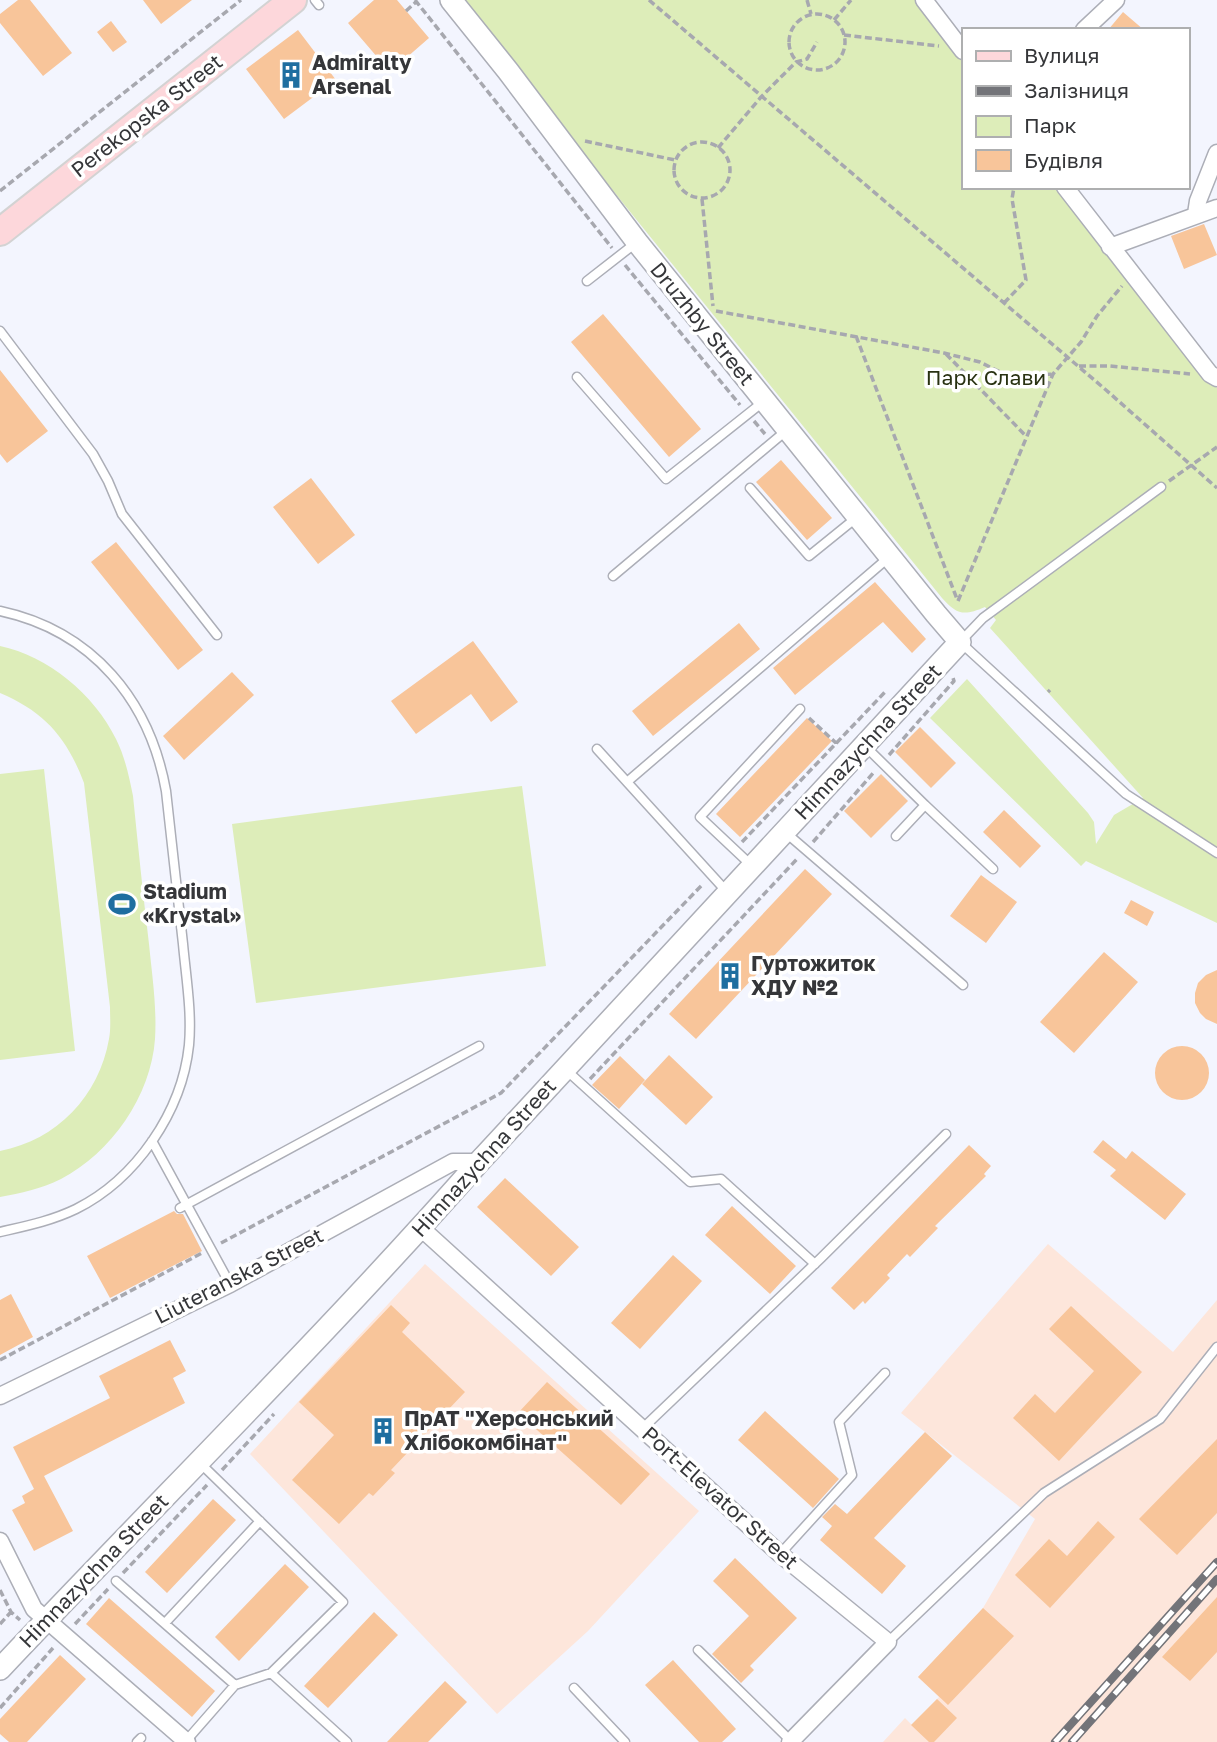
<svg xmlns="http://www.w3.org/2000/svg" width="1217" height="1742" font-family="'Golos Text',sans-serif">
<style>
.industrial{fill:#fde6db}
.green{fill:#ddedb9}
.building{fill:#f8c59a}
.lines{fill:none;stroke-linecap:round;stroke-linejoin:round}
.service-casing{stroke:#acaeb7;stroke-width:11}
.minor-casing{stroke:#acaeb7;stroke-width:19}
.tertiary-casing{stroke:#acaeb7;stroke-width:24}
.primary-casing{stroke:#d3d3d3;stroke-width:30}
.path{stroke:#a7a8af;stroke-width:3.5;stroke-dasharray:7 3.5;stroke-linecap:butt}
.service{stroke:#fff;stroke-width:8}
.minor{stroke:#fff;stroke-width:16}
.tertiary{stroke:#fff;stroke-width:21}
.primary{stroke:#fdd7db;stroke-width:26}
.rail-casing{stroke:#737479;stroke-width:8}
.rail{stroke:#fff;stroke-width:5;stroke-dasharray:16;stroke-linecap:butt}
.labels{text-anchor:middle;stroke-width:7;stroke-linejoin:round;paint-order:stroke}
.poi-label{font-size:21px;font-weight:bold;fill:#353639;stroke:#fff;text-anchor:start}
.street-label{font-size:21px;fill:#353639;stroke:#fff}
.park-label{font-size:21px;fill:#293212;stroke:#fff}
</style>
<rect width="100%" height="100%" fill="#f3f5fe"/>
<!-- industrial -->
<path class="industrial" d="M1048,1244L1173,1352L1217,1300V1742H883L905,1718L912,1725L939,1697L918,1677L983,1608L1035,1519L901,1413Z
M425,1264L699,1511L588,1631L497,1714L250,1454Z"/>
<!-- green -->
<path class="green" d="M459,0H916L963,62V187H1057C1107,257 1160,324 1217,388V923L1086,861L1081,866L930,718L967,679L1088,813L1094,822L1096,844L1114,815L1143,798L990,628L996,620L985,607C964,616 957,615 942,598Z
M0,646C48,656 94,694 116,739C125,757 129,776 133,796C138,845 143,895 149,944C152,975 157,1007 155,1039C151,1096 111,1153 61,1179C41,1189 21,1193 0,1197V1151C57,1140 99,1096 109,1039C111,1029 110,1017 110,1007L84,783C67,738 45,712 0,693Z
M44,769L75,1051L0,1060V774Z
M522,786L546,966L256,1003L232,824Z"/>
<!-- building -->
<path class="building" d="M18,0H30L72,53L43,76L0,23V14Z
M143,0H192L161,24Z
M374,0H397L429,38L390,72L348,23Z
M1123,12L1144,30H1108Z
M111,21L127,42L113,52L97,32Z
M298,30L336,80L284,119L246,69Z
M1204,224L1217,255L1184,269L1171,236Z
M603,314L701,429L669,457L571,342Z
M0,370L48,431L7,463L0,454Z
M781,460L832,518L807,540L756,482Z
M311,478L355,535L318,564L273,507Z
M116,542L203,650L178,670L91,562Z
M875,582L926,639L912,653L883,622L795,695L773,668Z
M739,623L760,649L653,736L632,711Z
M473,641L518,702L491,722L471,694L416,734L391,701Z
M232,672L254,695L184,760L163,736Z
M807,718L832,741L740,837L716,814Z
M920,727L956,763L931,788L895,752Z
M881,774L908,801L871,838L844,811Z
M1004,810L1041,846L1020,868L983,832Z
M805,869L832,894L696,1039L669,1014Z
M981,875L1017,902L986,943L950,916Z
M1131,900L1154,912L1147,926L1124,913Z
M1104,952L1138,982L1074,1053L1040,1022Z
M1217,970V1024L1206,1019L1200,1013L1195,1003V993L1198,983L1206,975Z
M1155 1073a27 27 0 1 1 54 0a27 27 0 1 1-54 0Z
M669,1055L713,1097L686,1125L642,1084Z
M620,1056L645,1080L619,1109L592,1085Z
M1103,1140L1126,1159L1132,1151L1186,1194L1165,1220L1110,1176L1116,1170L1093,1152Z
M969,1145L991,1166L984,1174L986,1176L935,1226L938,1228L910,1257L907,1254L887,1275L890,1278L865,1304L863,1301L854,1310L831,1288Z
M505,1178L579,1247L551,1276L477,1207Z
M732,1206L796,1266L770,1294L705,1235Z
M174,1211L177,1214H183L202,1251L110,1298L87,1256Z
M673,1255L702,1281L640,1349L611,1323Z
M11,1294L33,1337L0,1355V1300Z
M391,1305L410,1323L402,1332L465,1392L391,1470L395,1473L373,1496L369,1493L339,1524L292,1480L334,1435L299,1402Z
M1071,1306L1142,1372L1059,1461L1013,1418L1035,1394L1055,1413L1094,1371L1049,1329Z
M170,1340L186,1371L173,1378L185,1403L44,1476L73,1531L34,1551L12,1510L25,1503L22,1496L34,1489L13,1447L110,1398L99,1376Z
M547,1382L650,1474L621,1505L518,1413Z
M765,1411L839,1479L813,1508L738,1440Z
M925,1432L952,1456L874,1538L906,1566L882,1594L820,1540L832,1526L822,1517L835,1504L847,1514Z
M1217,1439V1513L1177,1555L1139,1519Z
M213,1499L236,1520L167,1593L145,1572Z
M1098,1521L1115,1537L1050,1608L1015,1575L1049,1539L1067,1556Z
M735,1558L797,1618L750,1666L754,1670L741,1683L712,1654L749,1616L713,1581Z
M285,1564L309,1587L239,1661L215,1637Z
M1217,1597V1652L1190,1681L1162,1657Z
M109,1598L215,1691L192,1717L86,1624Z
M983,1608L1014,1636L948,1705L918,1677Z
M374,1612L398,1635L328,1708L304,1686Z
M60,1655L86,1679L27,1742H9L0,1734V1719Z
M673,1660L736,1729L722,1742H699L645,1685Z
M445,1681L467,1702L428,1742H387Z
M937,1699L957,1718L934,1742H929L911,1725Z"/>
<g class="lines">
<defs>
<path id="service" d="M315,0L319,5
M587,281L637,242
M0,331L93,454L108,481L122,514L217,635
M577,377L666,479L763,402
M1161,487L983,618L960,642L1126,794L1217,853
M750,488L809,556L856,518
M613,576L787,430
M0,611C93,631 150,701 166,791C172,842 177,893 183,944C186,977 192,1012 189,1045C182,1112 136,1179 76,1209C51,1221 26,1226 0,1232
M865,746L925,805L896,836
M597,749L727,892
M627,782L888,558
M925,805L993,869
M785,832L963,985
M751,865L700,817L800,709
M565,1069L690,1182L721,1179L815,1264
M152,1141L230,1284
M180,1208L479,1046
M643,1428L821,1258L946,1134
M780,1554L852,1475L839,1422L885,1373
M116,1581L235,1685
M165,1623L260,1521
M888,1642L1044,1493L1160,1419L1217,1347
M698,1650L791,1741
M271,1673L347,1742
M574,1688L625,1742
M186,1741L235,1685L271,1673L343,1602L200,1463
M137,1742L141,1738"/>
<path id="minor" d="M924,0L963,51
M1084,30L1116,0
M1065,187L1210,374L1217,378
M1196,214L1198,201L1217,153
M1110,247L1217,208
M421,1228L780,1554L888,1642L790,1742
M0,1396L230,1284L453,1162H479
M0,1541L34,1609L187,1742"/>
<path id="tertiary" d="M0,1669C159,1500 325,1337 479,1162L960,642L936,614L637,242L508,71L451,0"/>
<path id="primary" d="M0,232L293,0"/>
</defs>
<!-- service casing -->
<use href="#service" class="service-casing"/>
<!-- minor casing -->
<use href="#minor" class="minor-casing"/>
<!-- tertiary casing -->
<use href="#tertiary" class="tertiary-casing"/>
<!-- primary casing -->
<use href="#primary" class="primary-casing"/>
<!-- path -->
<path class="path" d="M415,0L612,248
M649,0L1106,390L1217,488
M807,0L811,14
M406,11L416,2
M789 42a28 28 0 1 1 56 0a28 28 0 1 1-56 0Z
M834,20L851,0
M844,35L939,46
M585,141L675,160
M674 170a28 28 0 1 1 56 0a28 28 0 1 1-56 0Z
M718,148L761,97L796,62L807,59L817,42
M0,191L241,0
M702,199L713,306
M625,265L740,405
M1004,303L1026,280L1012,199L1014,187
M716,311L944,353L980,362L1000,372L1025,376L1053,374
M856,336L957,599
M946,354L1026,436
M1079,366H1110L1190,374
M754,421L765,434
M1169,481L1217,447
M958,601L1053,374L1081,342L1097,316L1122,286
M1048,692L1050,690
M809,718L836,743
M889,755L954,681L953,678
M742,842L886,691
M813,842L875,771
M590,1079L798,858
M221,1243L501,1093L703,884
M0,1360L202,1253
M222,1470L274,1414
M123,1573L207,1485
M0,1590L11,1612L20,1620
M0,1624L11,1612
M75,1624L108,1589
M0,1708L53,1648"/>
<!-- service -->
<use href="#service" class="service"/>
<!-- minor -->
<use href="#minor" class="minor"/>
<!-- tertiary -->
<use href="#tertiary" class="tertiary"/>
<!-- primary -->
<use href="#primary" class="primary"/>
<defs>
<path id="rail" d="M1055,1742L1217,1562
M1072,1742L1217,1579"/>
</defs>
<!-- rail casing -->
<use href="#rail" class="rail-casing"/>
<!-- rail -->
<use href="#rail" class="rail"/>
</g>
<!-- icons -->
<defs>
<symbol id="building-bare" viewBox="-9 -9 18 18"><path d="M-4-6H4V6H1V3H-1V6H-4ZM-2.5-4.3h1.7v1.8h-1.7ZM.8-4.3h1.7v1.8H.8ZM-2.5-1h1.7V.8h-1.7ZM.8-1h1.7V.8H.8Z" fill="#1e6ea0" stroke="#fff" stroke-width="2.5" paint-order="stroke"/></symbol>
<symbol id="stadium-bare" viewBox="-9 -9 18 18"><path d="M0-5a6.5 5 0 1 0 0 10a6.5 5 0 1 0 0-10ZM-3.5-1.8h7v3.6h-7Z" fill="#1e6ea0" stroke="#fff" stroke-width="2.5" paint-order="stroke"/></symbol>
</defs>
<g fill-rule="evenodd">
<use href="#building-bare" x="272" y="56" width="38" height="38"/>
<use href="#stadium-bare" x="103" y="885" width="38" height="38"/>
<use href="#building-bare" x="711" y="957" width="38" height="38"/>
<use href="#building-bare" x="364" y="1412" width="38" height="38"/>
</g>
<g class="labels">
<!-- poi labels -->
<g class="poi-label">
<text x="312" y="70">Admiralty<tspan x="312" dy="24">Arsenal</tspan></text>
<text x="143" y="899">Stadium<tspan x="143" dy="24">«Krystal»</tspan></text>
<text x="751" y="971">Гуртожиток<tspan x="751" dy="24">ХДУ №2</tspan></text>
<text x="404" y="1426">ПрАТ "Херсонський<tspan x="404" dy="24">Хлібокомбінат"</tspan></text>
</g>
<!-- street labels -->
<g class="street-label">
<text transform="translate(147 116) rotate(-38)" y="7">Perekopska Street</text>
<text transform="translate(702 324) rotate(51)" y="7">Druzhby Street</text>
<text transform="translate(868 742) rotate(-47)" y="7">Himnazychna Street</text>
<text transform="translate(484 1158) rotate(-48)" y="7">Himnazychna Street</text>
<text transform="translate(239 1276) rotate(-27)" y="7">Liuteranska Street</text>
<text transform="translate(720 1498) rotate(42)" y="7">Port-Elevator Street</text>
<text transform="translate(94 1571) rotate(-46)" y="7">Himnazychna Street</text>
</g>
<!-- park labels -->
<g class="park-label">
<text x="986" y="385">Парк Слави</text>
</g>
</g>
<!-- legend -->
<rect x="962" y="28" width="228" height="161" fill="#ffffff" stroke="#aeafb0" stroke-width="2"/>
<rect x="976" y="51" width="35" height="10" fill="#fdd7db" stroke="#aeafb0" stroke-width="2"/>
<text x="1024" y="63" font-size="21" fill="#353639">Вулиця</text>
<rect x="976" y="86" width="35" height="10" fill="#737479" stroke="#aeafb0" stroke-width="2"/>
<text x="1024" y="98" font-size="21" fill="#353639">Залізниця</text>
<rect x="976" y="116" width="35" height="21" fill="#ddedb9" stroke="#aeafb0" stroke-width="2"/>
<text x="1024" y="133" font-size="21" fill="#353639">Парк</text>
<rect x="976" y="150" width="35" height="21" fill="#f8c59a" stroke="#aeafb0" stroke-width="2"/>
<text x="1024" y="168" font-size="21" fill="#353639">Будівля</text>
</svg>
